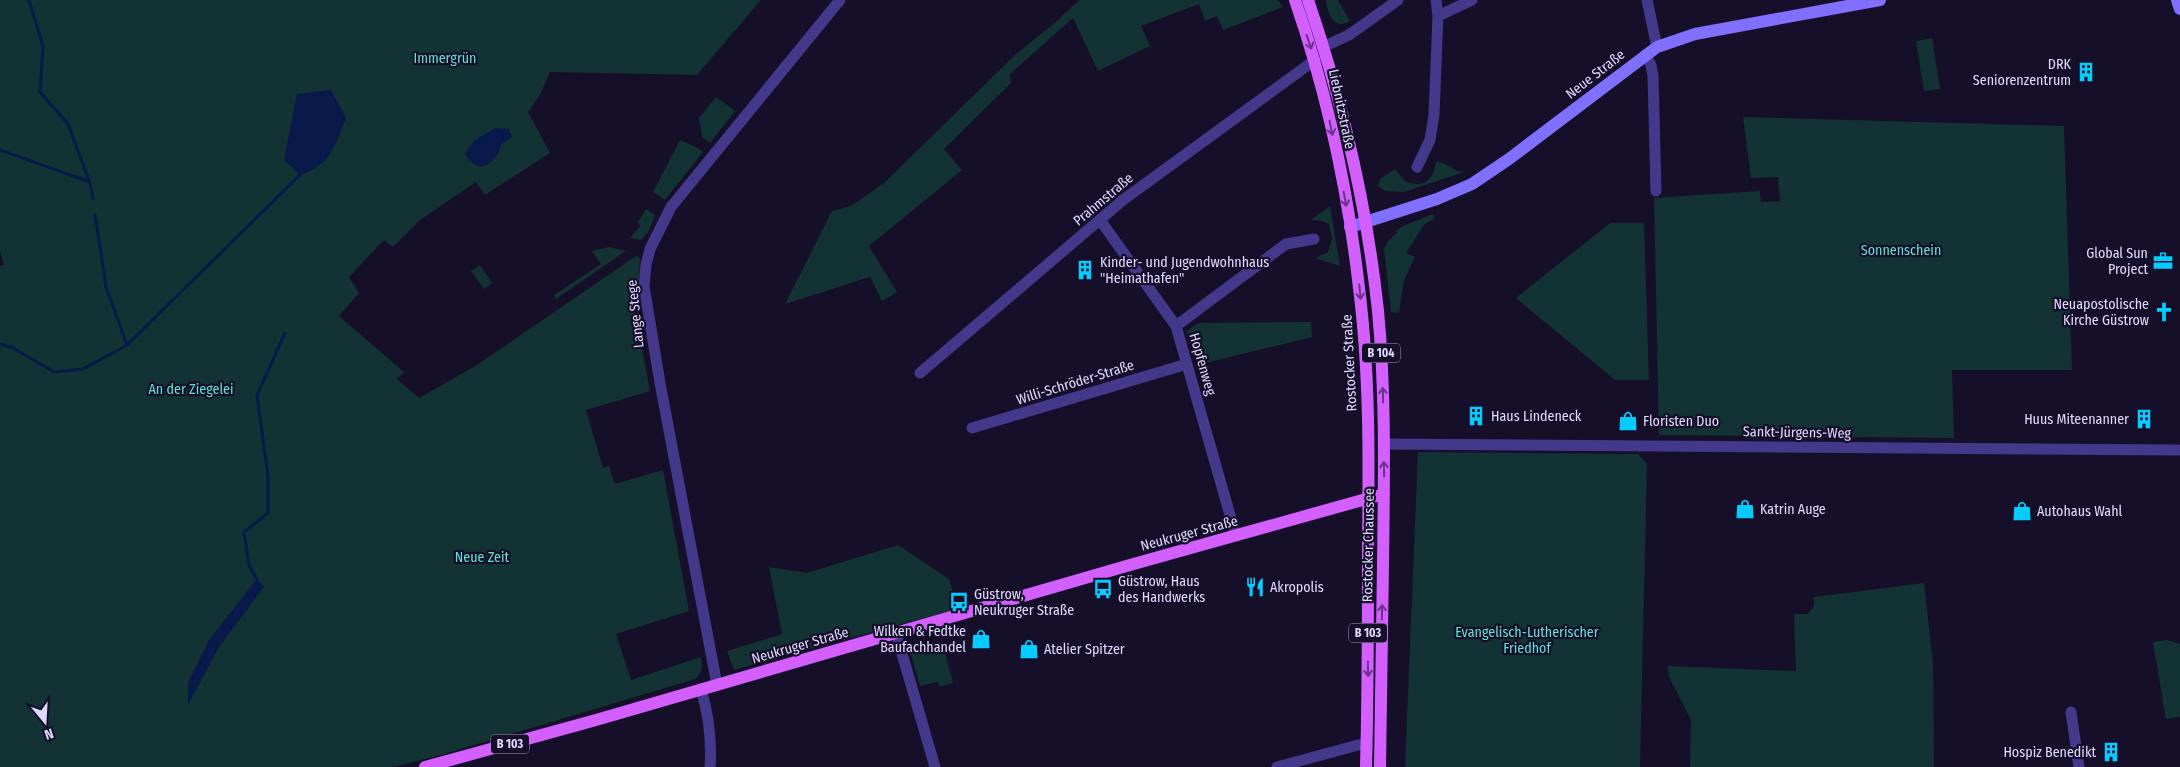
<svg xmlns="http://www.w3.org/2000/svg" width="2180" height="767" font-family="'Fira Sans Condensed',sans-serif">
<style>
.green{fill:#123234}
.water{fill:#08194a}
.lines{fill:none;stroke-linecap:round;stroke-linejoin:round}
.stream{stroke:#08194a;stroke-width:3}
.street{stroke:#44388b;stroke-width:11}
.secondary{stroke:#816fff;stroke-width:12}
.primary{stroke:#d35fff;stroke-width:12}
.oneway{stroke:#6b338a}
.labels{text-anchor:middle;stroke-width:4.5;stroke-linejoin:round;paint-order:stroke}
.shield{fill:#160f2a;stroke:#a39cbf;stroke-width:1}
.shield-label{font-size:12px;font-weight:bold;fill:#e0d8ff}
.park-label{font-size:14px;fill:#5ee5d1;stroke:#160f2a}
.poi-label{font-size:14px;fill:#e0d8ff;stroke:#160f2a;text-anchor:start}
.street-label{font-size:14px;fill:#e0d8ff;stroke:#160f2a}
</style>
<rect width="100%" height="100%" fill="#160f2a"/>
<!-- green -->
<path class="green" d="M0,0H761L697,75L550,72L541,93L528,112L550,153L485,195L476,182L420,220L393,247L384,240L349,277L359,293L339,316L404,372L397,379L419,398L477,365L633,258L637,256L640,258L638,294L632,296L650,391L586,410L603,468L609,466L615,484L663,470L689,611L616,634L631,680L701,657C702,666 703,673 695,679L441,755L393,767H0V266L4,265L0,251Z
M1079,0H1278L1283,7L1223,30L1217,16L1205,21L1199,4L1141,26L1150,46L1098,71L1073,18L1010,74L1011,83L944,149L962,170L869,246L897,292L882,301L870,277L785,304L832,211L851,206L884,183L1016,54L1057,21Z
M1326,0H1338L1350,21C1333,31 1328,13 1326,0Z
M1932,38L1940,89L1924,91L1916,41Z
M716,97L735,111L710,143L702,137L699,118Z
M1743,117L2064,126L2072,370H1952L1954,438L1659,435L1654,198L1760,191L1761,202L1780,201L1778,177L1751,178Z
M680,140L696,147L703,152L665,200L653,192Z
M1436,162C1448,162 1453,172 1464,172L1404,192L1385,191L1378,186L1380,179L1395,169L1406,182C1425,188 1433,180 1436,162Z
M1330,206L1340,266L1315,258L1328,252L1332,239L1329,224L1323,221L1311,220Z
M646,209L655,215L649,231L641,240L630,238L640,226L638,222Z
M1433,214L1434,218L1424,225L1406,253L1415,257L1404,280L1399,313L1391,312L1384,249L1388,241L1397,233L1396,231L1403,226Z
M1610,223H1644L1649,380H1615L1516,298Z
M609,247L626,251L556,299L554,295L601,264L592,251Z
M480,265L492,283L484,289L471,271Z
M1311,322L1312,337L1197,365L1187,331L1198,323Z
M1418,452L1638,454L1647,464L1640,767H1405Z
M898,545L949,579L957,605L953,610L734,670L727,651L782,634L769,567L807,573Z
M1924,583L1933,664L1934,767H1690L1691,720L1669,677L1668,666L1796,671L1794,614H1808L1814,606V597Z
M2167,640L2180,644V717L2166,719L2153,642Z
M942,642L953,683L939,687L938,682L920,686L910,651Z"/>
<!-- water -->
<path class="water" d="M331,90L346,118C335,146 331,165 300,175L284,160L297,94Z
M496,128L509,129L512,137C509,140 505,141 502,144C500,147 499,152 497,155C485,171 475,169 465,154L475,140Z
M257,579L264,587L219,647L188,705V683L209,640Z"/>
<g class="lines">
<!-- stream -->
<path class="stream" d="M29,0L43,46L40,92L68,124L90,183L93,199
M0,150L90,182
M95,215L106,287L127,345
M0,344L13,348L54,372L83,369L127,345L300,175
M257,579L249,565L244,532L268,513V476L257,395L285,333"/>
<!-- street -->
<path class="street" d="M1647,0L1657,47
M1438,16L1472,0
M1323,47L1349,35L1398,0
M1645,55L1651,65L1653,76L1656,191
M1417,167L1430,140L1434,115L1438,16L1436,0
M1100,220L1176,326L1236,536
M1176,326L1286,244L1314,239
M920,373L1123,200L1315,60
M972,428L1187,364
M1384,444L2180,450
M896,633L935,767
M717,685L660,383L644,286L646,265L650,249L671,207L840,0
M701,689C709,716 712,739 710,767
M2071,712L2079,767
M1277,767L1358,745H1367"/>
<!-- secondary -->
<path class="secondary" d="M2177,0L2180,9
M1350,227L1437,199L1472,184L1509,159L1657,47L1695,34L1880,0"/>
<!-- primary -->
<path class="primary" d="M1295,0C1327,93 1348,191 1359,288C1370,374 1369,462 1368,549C1368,622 1368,694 1366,767
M1308,0C1342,100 1367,206 1378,311C1386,395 1384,480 1383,564C1382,632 1381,699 1380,767
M425,767L596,720L1130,565L1384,494"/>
</g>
<!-- one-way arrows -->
<defs><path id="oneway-shaft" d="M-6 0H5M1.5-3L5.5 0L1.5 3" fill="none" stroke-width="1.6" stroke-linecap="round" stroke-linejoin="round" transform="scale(1.25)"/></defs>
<g class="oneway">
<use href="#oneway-shaft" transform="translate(1309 42) rotate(71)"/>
<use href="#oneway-shaft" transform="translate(1331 128) rotate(78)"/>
<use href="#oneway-shaft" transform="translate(1345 199) rotate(80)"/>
<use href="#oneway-shaft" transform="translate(1360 292) rotate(84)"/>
<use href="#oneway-shaft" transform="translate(1383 395) rotate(-91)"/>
<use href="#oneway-shaft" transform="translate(1384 469) rotate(-91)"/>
<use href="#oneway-shaft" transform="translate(1382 612) rotate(-89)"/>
<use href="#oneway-shaft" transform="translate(1368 669) rotate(89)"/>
</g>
<!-- icons -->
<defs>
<symbol id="building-bare" viewBox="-9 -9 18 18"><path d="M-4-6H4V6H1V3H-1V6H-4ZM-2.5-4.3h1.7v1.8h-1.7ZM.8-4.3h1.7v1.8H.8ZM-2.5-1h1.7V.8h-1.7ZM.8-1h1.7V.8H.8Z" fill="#04ccff" stroke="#160f2a" stroke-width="2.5" paint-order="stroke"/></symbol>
<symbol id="office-bare" viewBox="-9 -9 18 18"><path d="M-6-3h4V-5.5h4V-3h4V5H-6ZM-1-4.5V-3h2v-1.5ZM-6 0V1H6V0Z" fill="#04ccff" stroke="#160f2a" stroke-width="2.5" paint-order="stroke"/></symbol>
<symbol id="church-bare" viewBox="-9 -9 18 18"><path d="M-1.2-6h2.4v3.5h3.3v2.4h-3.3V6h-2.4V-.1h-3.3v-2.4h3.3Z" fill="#04ccff" stroke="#160f2a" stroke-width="2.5" paint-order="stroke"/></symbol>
<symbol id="shop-bare" viewBox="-9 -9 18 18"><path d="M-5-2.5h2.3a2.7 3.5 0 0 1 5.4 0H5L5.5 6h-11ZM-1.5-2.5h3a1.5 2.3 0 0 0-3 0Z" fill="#04ccff" stroke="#160f2a" stroke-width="2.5" paint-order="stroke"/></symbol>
<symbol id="restaurant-bare" viewBox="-9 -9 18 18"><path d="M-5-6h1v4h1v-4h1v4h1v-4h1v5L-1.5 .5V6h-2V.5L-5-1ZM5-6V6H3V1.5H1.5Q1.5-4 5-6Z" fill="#04ccff" stroke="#160f2a" stroke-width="2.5" paint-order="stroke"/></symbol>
<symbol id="bus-bare" viewBox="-9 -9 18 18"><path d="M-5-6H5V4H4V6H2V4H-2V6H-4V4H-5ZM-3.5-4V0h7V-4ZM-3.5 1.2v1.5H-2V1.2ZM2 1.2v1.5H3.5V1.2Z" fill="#04ccff" stroke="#160f2a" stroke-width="2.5" paint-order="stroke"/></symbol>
</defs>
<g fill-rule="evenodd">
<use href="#building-bare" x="2072" y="58" width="28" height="28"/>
<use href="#office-bare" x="2149" y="247" width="28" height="28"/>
<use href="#building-bare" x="1071" y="256" width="28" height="28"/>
<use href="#church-bare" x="2150" y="298" width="28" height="28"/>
<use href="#building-bare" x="1462" y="402" width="28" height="28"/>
<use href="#building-bare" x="2130" y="405" width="28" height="28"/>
<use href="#shop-bare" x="1614" y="407" width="28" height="28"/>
<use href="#shop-bare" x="1731" y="495" width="28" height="28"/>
<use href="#shop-bare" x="2008" y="497" width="28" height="28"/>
<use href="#restaurant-bare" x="1241" y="573" width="28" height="28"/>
<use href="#bus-bare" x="1089" y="575" width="28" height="28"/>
<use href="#bus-bare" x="945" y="588" width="28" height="28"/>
<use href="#shop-bare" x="967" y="625" width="28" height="28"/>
<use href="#shop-bare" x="1015" y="635" width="28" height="28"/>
<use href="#building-bare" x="2097" y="738" width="28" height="28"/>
</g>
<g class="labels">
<!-- shield labels -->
<g class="shield">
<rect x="1362" y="343.5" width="38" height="19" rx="4"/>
<rect x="1349" y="623.5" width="38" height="19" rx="4"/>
<rect x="491" y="734.5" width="38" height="19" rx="4"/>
</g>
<g class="shield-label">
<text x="1381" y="357">B 104</text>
<text x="1368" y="637">B 103</text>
<text x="510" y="748">B 103</text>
</g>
<!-- park labels -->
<g class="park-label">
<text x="445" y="63">Immergrün</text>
<text x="1901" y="255">Sonnenschein</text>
<text x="191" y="394">An der Ziegelei</text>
<text x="482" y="562">Neue Zeit</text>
<text x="1527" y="637">Evangelisch-Lutherischer<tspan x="1527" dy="16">Friedhof</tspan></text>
</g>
<!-- poi labels -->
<g class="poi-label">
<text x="2071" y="69" text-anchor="end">DRK<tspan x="2071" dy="16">Seniorenzentrum</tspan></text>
<text x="2148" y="258" text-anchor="end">Global Sun<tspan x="2148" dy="16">Project</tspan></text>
<text x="1100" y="267">Kinder- und Jugendwohnhaus<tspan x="1100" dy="16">"Heimathafen"</tspan></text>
<text x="2149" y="309" text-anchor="end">Neuapostolische<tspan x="2149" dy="16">Kirche Güstrow</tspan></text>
<text x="1491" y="421">Haus Lindeneck</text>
<text x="2129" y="424" text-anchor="end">Huus Miteenanner</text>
<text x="1643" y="426">Floristen Duo</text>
<text x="1760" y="514">Katrin Auge</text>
<text x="2037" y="516">Autohaus Wahl</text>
<text x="1118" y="586">Güstrow, Haus<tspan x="1118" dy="16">des Handwerks</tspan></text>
<text x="1270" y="592">Akropolis</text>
<text x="974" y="599">Güstrow,<tspan x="974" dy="16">Neukruger Straße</tspan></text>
<text x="966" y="636" text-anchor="end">Wilken &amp; Fedtke<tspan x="966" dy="16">Baufachhandel</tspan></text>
<text x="1044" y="654">Atelier Spitzer</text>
<text x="2096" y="757" text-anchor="end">Hospiz Benedikt</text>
</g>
<!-- street labels -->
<g class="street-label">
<text transform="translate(1595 74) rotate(-38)" y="5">Neue Straße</text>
<text transform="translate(1342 109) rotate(78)" y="5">Liebnitzstraße</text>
<text transform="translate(1103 199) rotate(-40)" y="5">Prahmstraße</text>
<text transform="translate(635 314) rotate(-96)" y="5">Lange Stege</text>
<text transform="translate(1349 363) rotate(-93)" y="5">Rostocker Straße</text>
<text transform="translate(1203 364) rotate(74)" y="5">Hopfenweg</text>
<text transform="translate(1075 382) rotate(-17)" y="5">Willi-Schröder-Straße</text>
<text transform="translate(1797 432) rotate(1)" y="5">Sankt-Jürgens-Weg</text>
<text transform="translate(1189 533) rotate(-15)" y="5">Neukruger Straße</text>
<text transform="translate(1368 545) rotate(-89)" y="5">Rostocker Chaussee</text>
<text transform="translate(800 645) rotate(-16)" y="5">Neukruger Straße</text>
</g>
</g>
<!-- north arrow -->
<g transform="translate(45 722) rotate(162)" stroke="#160f2a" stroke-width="4" paint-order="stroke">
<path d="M0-4L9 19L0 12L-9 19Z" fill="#e0d8ff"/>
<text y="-8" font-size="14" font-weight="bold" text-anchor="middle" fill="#e0d8ff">N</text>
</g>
</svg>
